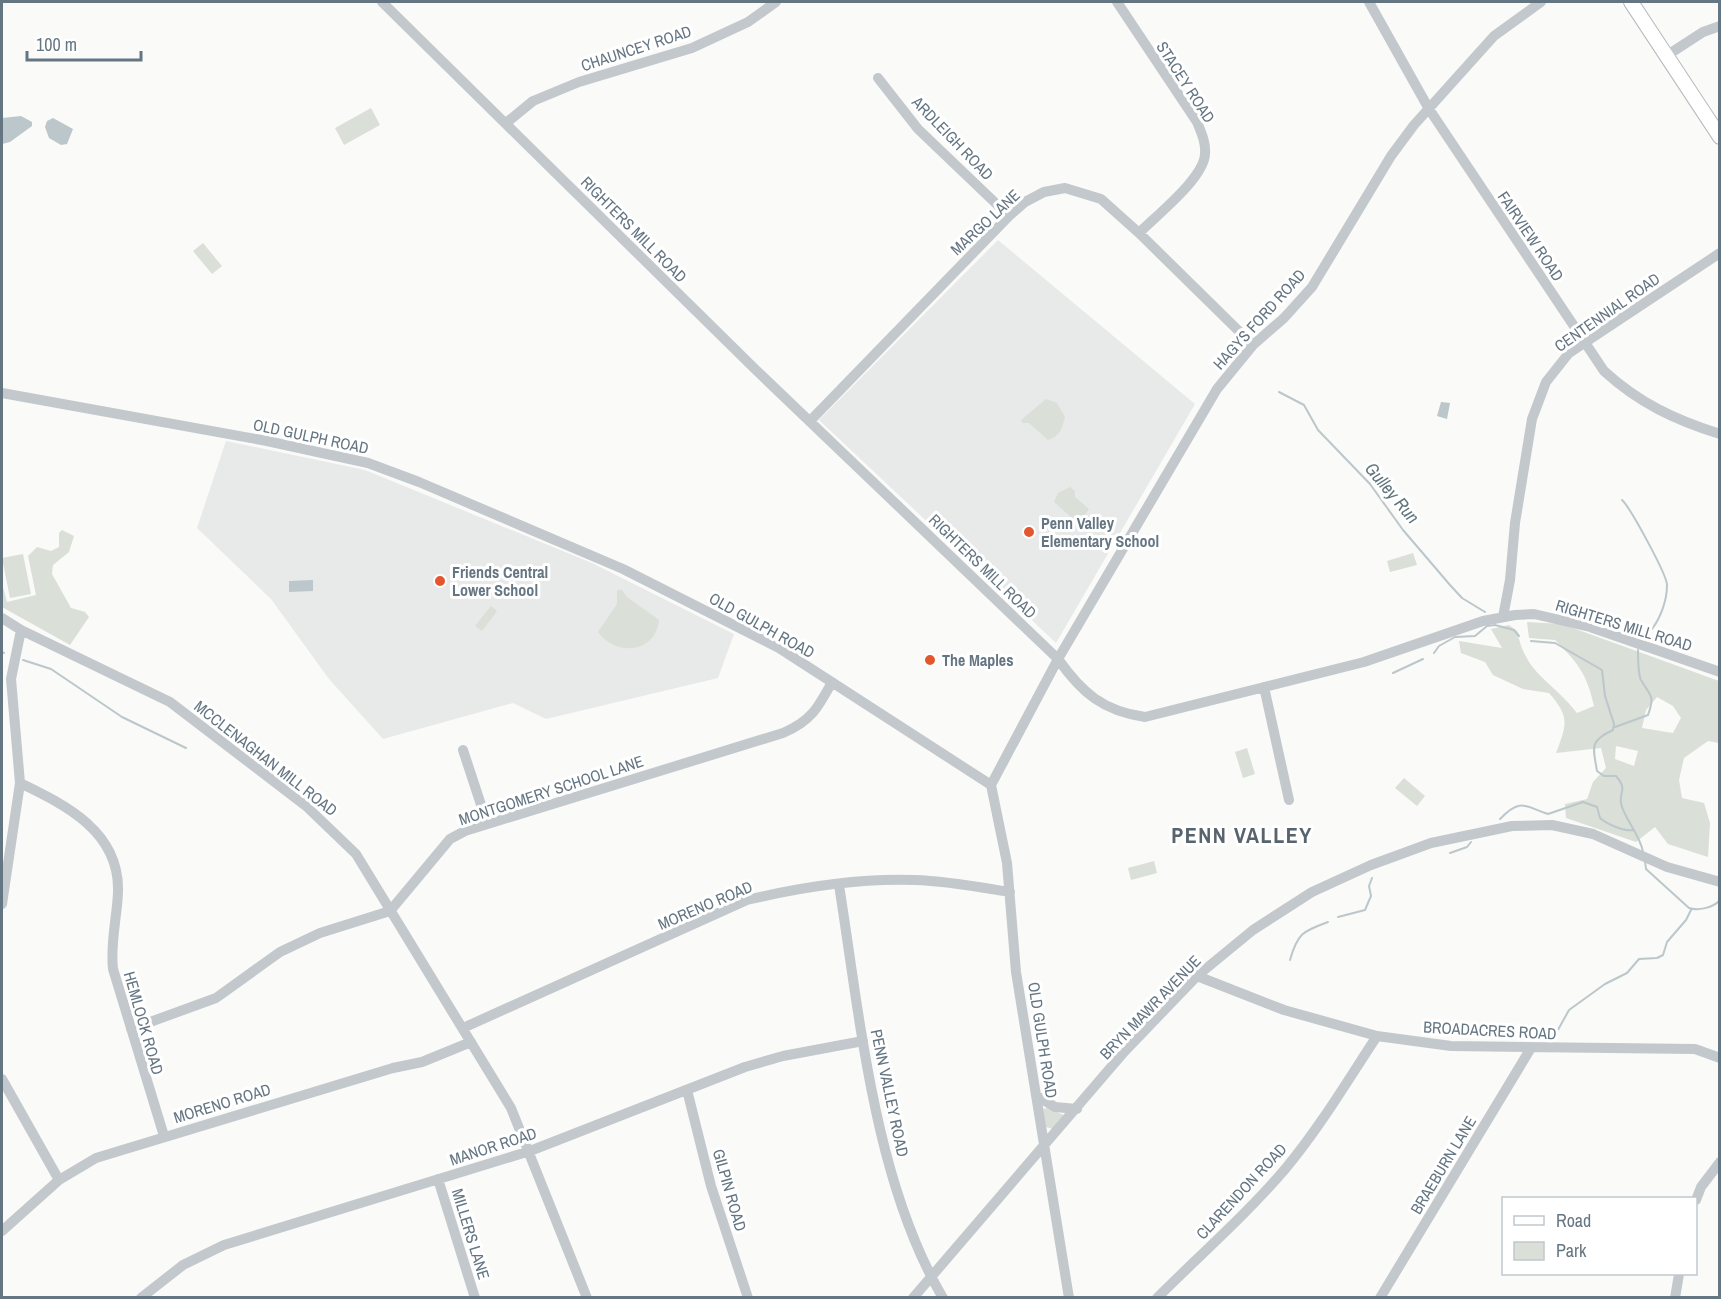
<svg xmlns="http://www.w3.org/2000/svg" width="1721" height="1299" font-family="'Archivo Narrow',sans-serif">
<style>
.built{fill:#e8e9e9}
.green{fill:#dadfd7;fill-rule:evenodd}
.water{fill:#bbc7cb}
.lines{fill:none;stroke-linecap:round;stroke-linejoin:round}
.stream{stroke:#bbc7cb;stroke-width:2}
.major-casing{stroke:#b5babe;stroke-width:16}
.minor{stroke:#c3c8cc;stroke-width:10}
.major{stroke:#fff;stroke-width:14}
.poi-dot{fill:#e4572e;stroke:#fff;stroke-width:2}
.labels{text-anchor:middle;stroke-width:6;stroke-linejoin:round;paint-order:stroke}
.street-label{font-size:16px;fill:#657683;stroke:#fff}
.poi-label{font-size:16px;font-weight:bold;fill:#657683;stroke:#fff;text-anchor:start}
.water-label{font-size:18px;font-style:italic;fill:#60757c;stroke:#fff}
.district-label{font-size:22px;font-weight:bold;letter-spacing:1.5px;fill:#57646e;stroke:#fff}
</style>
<rect width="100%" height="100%" fill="#fafaf8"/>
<!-- built -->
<path class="built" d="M998,240L1195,404L1056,643L819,420Z
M226,441L365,470L592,563L734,634L718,678L546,719L513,703L383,739L329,679L271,599L197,528Z"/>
<!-- green -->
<path class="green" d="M371,108L380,125L344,145L335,128Z
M203,243L222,266L212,274L193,251Z
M1046,399L1057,403L1065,417C1062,429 1060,436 1048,440L1029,423H1022L1021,420Z
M1070,487L1075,491V497L1089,509L1079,524L1054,502L1058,493Z
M62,530L74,536L69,552L53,565L52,574L71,608L85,612L89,617L70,645L2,607V583L7,602L36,595L28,556L37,547L51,551L59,547V533Z
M1413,553L1417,565L1390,572L1387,561Z
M23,554L31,594L10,598L2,558Z
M617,590H622L627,597L659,620C656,653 616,657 598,632L617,604Z
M491,606L497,611L482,631L475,626Z
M1527,622L1562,624L1719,681V743L1708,741L1684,758L1679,780L1682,798L1704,803L1710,823L1708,857L1668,844L1655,827L1636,842L1566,818L1565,804L1587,799L1593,782L1606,768L1601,748L1556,753C1567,724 1570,717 1549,693L1523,689L1493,675L1485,662L1461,653L1459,641L1502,648L1491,629L1509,625L1517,631C1526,675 1551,680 1577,713L1594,706C1587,674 1578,663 1555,640L1529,638ZM1657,697L1673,706L1681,718L1673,733L1642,728L1646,710ZM1616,746L1638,751L1634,766L1615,759Z
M1247,748L1255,774L1243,778L1235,752Z
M1404,778L1425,796L1417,806L1395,788Z
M1154,861L1157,873L1131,880L1128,868Z
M1047,1108L1064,1115L1053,1129L1046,1127L1043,1109Z"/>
<!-- water -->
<path class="water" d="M21,116L32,122V126L10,142L2,144V118Z
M53,118L73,129L67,144L61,145L49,138L45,127L47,121Z
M1441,402L1450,403L1447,419L1437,416Z
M313,580V591L289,592V581Z"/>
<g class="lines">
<!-- stream -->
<path class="stream" d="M1279,392L1304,405L1318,430L1370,484L1403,530L1450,585L1462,598L1485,612
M1622,500C1630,507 1667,575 1667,585C1667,600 1661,617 1652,629H1641L1638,637
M1531,641L1555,643L1602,670L1605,696L1614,724L1613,730C1589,741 1593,747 1597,771L1604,776H1616C1628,790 1619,791 1621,803C1622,815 1641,836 1643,852
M2,652L4,653
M1434,653L1439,646L1455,637L1475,636L1487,626L1495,625L1514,630L1519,636
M23,660L51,669L122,717L186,748
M1393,673L1423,659
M1615,727L1648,715C1655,695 1651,697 1641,680C1638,674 1638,658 1638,650
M1500,819C1521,797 1526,807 1548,814L1583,802L1597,807L1600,818C1607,824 1624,832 1634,830
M1450,853L1467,847L1471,842
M1645,861L1646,869L1689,908C1698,911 1713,908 1720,900
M1338,917L1365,910L1371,896L1369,886L1372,878
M1290,960C1298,932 1304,931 1328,922
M1554,1037L1569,1010L1605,984L1627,973L1639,959L1657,958L1663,955L1667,942L1686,920L1691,910"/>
<defs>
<path id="major" d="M1631,2L1720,137"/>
</defs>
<!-- major casing -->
<use href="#major" class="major-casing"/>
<!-- minor -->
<path class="minor" d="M382,2L756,370L1058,659C1082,693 1103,711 1145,717L1364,662L1483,621L1515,615L1534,614L1590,627L1720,672
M1117,2L1197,122C1201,132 1206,142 1205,154C1204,178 1157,215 1139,233
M1369,2L1429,109L1604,371C1639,403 1675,420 1720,434
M1666,56L1703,32L1720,26
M878,78L918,129L1009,216
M506,123L533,101L579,82L692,48L748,22L776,2
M2,393L267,441L368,463L419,482L623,569L779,648L991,785L1007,863L1016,972L1069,1298
M811,420L1009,216L1025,202L1044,192L1065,188L1101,199L1139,233L1253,345
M1503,617L1510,580L1515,523L1532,419L1546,382L1569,353L1720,253
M2,618L21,630L170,702L306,806L356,854L511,1108L587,1298
M1264,687L1289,800
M463,750L487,823
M20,783C66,805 120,832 118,892C117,918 110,943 113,969L164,1136
M991,785L1058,659L1217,389L1253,345L1284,318L1312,287L1391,156L1414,125L1494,36L1541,2
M839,885C860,1017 874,1181 943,1298
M2,904L20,783L11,679L21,630
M1197,976L1284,1010L1377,1036L1451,1046L1695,1049L1720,1058
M463,1028L747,900C801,887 860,878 915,880C947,881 979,887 1010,892
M131,1029L216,998L280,952L320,933L390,911L450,839L465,831L783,733C811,721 818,708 832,682
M2,1079L59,1180
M687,1090L711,1186L748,1298
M1037,1096L1055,1107L1077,1109
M438,1179L475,1298
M1696,1200L1701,1187L1720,1162
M2,1231L59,1180L96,1158L393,1068L422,1062L471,1042
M141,1298L183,1265L224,1245L530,1151L745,1067L783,1056L863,1041
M913,1298L1124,1052L1197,976L1253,930L1312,892L1371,865L1431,843L1512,826L1552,825L1593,834L1667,867L1720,882
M1157,1298C1200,1255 1247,1214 1286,1168C1320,1127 1348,1080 1377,1036
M1380,1298L1531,1048
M1675,1298L1679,1274"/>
<!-- major -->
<use href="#major" class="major"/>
</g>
<!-- markers -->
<g class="poi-dot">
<circle cx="1029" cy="532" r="6"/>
<circle cx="440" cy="581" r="6"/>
<circle cx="930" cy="660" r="6"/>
</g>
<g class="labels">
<!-- street labels -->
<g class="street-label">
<text transform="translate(636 48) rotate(-18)" y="6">CHAUNCEY ROAD</text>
<text transform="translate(1186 82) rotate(57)" y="6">STACEY ROAD</text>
<text transform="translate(953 138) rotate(46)" y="6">ARDLEIGH ROAD</text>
<text transform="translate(985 222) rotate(-43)" y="6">MARGO LANE</text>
<text transform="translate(634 229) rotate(45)" y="6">RIGHTERS MILL ROAD</text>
<text transform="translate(1531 236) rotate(56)" y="6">FAIRVIEW ROAD</text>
<text transform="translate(1607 312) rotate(-35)" y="6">CENTENNIAL ROAD</text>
<text transform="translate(1259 319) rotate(-48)" y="6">HAGYS FORD ROAD</text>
<text transform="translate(311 436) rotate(12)" y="6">OLD GULPH ROAD</text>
<text transform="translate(983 566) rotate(44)" y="6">RIGHTERS MILL ROAD</text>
<text transform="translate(762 625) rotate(29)" y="6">OLD GULPH ROAD</text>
<text transform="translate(1624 625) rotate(17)" y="6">RIGHTERS MILL ROAD</text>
<text transform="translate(266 758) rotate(38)" y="6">MCCLENAGHAN MILL ROAD</text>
<text transform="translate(551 790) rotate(-18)" y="6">MONTGOMERY SCHOOL LANE</text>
<text transform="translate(705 905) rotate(-23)" y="6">MORENO ROAD</text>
<text transform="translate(1150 1007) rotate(-46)" y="6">BRYN MAWR AVENUE</text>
<text transform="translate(144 1023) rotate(74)" y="6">HEMLOCK ROAD</text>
<text transform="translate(1490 1030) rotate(3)" y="6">BROADACRES ROAD</text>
<text transform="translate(1043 1040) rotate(81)" y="6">OLD GULPH ROAD</text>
<text transform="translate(890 1093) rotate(78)" y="6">PENN VALLEY ROAD</text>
<text transform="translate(222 1103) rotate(-17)" y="6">MORENO ROAD</text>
<text transform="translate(493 1146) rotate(-18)" y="6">MANOR ROAD</text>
<text transform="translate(1443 1165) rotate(-59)" y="6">BRAEBURN LANE</text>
<text transform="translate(730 1190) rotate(74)" y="6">GILPIN ROAD</text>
<text transform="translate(1241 1191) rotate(-47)" y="6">CLARENDON ROAD</text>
<text transform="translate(471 1234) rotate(73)" y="6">MILLERS LANE</text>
</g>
<!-- poi labels -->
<g class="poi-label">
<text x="1041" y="529">Penn Valley<tspan x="1041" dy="18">Elementary School</tspan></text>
<text x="452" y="578">Friends Central<tspan x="452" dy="18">Lower School</tspan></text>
<text x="942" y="666">The Maples</text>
</g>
<!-- water labels -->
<g class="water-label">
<text transform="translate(1392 493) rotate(50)" y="6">Gulley Run</text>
</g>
<!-- district labels -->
<g class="district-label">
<text x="1242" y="843">PENN VALLEY</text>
</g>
</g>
<!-- border -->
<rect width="1721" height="1299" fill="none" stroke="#657683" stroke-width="6"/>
<!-- legend -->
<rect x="1502" y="1197" width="195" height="78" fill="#ffffff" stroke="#c1c8cd" stroke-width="1.5"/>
<rect x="1514" y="1216" width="30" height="9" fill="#ffffff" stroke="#c1c8cd" stroke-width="1.5"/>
<text x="1556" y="1227" font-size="18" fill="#657683">Road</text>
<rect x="1514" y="1242" width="30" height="18" fill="#dadfd7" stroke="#c1c8cd" stroke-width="1.5"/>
<text x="1556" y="1257" font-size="18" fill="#657683">Park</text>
<!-- scale -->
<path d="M27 51v9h114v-9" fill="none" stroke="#657683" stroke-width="3"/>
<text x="36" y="51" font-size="18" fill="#657683" stroke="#ffffff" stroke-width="4.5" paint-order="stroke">100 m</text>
</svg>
